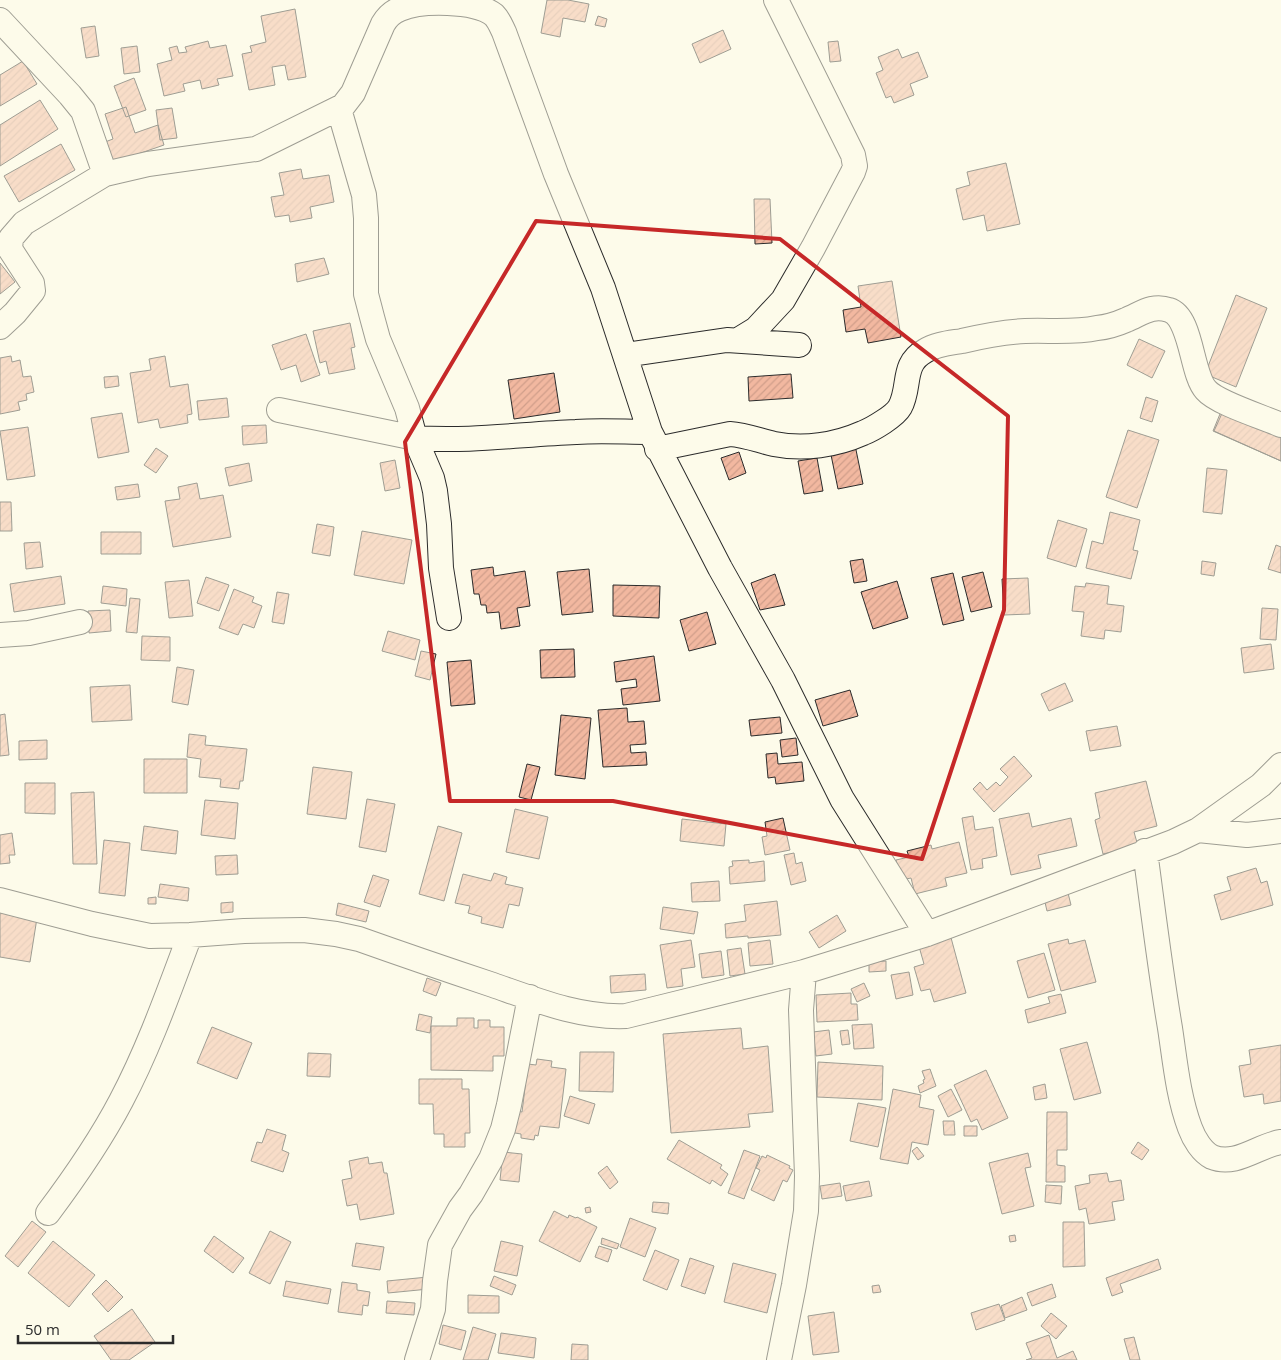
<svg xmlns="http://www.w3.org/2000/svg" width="1281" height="1360" font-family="'Open Sans',sans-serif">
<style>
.building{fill:url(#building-hatch);stroke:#2b2b2b}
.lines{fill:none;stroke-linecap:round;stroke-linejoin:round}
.minor-casing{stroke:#2b2b2b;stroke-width:26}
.minor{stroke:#fdfbea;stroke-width:24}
.marked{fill:none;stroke:#c62828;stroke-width:4;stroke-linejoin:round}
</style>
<defs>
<pattern id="building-hatch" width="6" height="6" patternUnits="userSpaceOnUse" patternTransform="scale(1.25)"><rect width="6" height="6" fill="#f2b8a0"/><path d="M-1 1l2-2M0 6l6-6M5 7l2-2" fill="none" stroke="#d09e8a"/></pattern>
</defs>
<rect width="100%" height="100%" fill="#fdfbea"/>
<!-- building -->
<path class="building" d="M547,0H568L589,4L585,22L563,18L560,37L541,33Z
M295,9L306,77L288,80L285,65L272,67L275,85L249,90L242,54L252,52L250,46L266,42L261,16Z
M598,16L607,19L605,27L595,25Z
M95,26L99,56L86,58L81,28Z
M723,30L731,49L700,63L692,44Z
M208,41L210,48L226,45L233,76L217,79L219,85L202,89L200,80L183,84L185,91L164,96L157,64L172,60L169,48L177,46L179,53L187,52L185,47Z
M838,41L841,61L830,62L828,42Z
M137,46L140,72L124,74L121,48Z
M898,49L902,58L918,52L928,77L910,84L914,95L894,103L891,96L886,98L876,73L883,70L878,57Z
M23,61L37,84L0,106V75Z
M134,78L146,110L126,117L114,86Z
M40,100L58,129L0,166V125Z
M126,107L135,133L158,125L164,145L112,163L105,142L113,139L105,114Z
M172,108L177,138L160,140L156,110Z
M61,144L75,170L19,202L4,176Z
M1006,163L1020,224L987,231L984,215L963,220L956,189L970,185L967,172Z
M301,169L303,179L329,175L334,202L310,207L312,218L290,222L289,215L275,217L271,197L284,195L279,173Z
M754,199H770L772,243L755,244Z
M324,258L329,274L297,282L295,264Z
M0,263L15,282L0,294Z
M892,281L901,337L868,343L865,329L846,332L843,310L861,307L858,286Z
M1236,295L1267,308L1236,387L1205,374Z
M350,323L355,347L351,348L355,369L329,374L326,361L320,363L313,331Z
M306,334L320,375L301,382L296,365L281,370L272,345Z
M1139,339L1165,351L1152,378L1127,365Z
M11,356L12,362L20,360L23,377L31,376L34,392L26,394L27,400L18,402L20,410L0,414V358Z
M165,356L170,387L188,384L192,414L187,415L188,423L160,428L158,419L138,423L130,373L151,370L149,359Z
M554,373L560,412L514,419L508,380Z
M791,374L793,398L749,401L748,377Z
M118,376L119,386L105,388L104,377Z
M1146,397L1158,401L1152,422L1140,418Z
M227,398L229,417L199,420L197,401Z
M1222,409L1281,434V461L1213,431Z
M1224,409L1281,435V461L1214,431Z
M122,413L129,452L98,458L91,418Z
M266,425L267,443L243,445L242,426Z
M28,427L35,476L7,480L0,431Z
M1128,430L1159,440L1137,508L1106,497Z
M855,445L863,484L838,489L830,450Z
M156,448L168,456L156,473L144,465Z
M739,452L746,473L729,480L721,458Z
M817,458L823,491L804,494L798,461Z
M395,460L400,488L385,491L380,463Z
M249,463L252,481L229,486L225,468Z
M1207,468L1227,470L1222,514L1203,512Z
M197,483L200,499L223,495L231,537L173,547L165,501L180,499L178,487Z
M138,484L140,497L117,500L115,487Z
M0,502H11L12,531H0Z
M1110,512L1140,520L1133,550L1138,551L1131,579L1086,568L1092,541L1103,544Z
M1058,520L1087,529L1076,567L1047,558Z
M317,524L334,527L330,556L312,553Z
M362,531L412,540L404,584L354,575Z
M101,532H141V554H101Z
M40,542L43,567L26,569L24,543Z
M1276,545L1281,547V573L1268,569Z
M863,559L867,581L854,583L850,561Z
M1202,561L1216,563L1214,576L1201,574Z
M493,567L494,576L525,571L530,606L517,608L520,626L501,629L499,612L487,613L486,605H481L479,594H474L471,570Z
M589,569L593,612L562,615L557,572Z
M983,572L992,607L971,612L962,577Z
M953,573L964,620L943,625L931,578Z
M775,574L785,605L760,610L751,583Z
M61,576L65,604L14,612L10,584Z
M206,577L229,585L219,611L197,603Z
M1028,578L1030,614L1004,615L1002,579Z
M189,580L193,616L169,618L165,582Z
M897,581L908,618L873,629L861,592Z
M1086,583L1109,586L1107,604L1124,606L1121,632L1105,630L1104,639L1081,636L1084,612L1072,611L1075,586L1085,587Z
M613,585L660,586L659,618L613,616Z
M103,586L127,589L126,606L101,603Z
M234,589L254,597L252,602L262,606L254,628L243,624L238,635L219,628Z
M277,592L289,594L284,624L272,622Z
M130,598L140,599L137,633L126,632Z
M1262,608L1278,609L1276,640L1260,639Z
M110,610L111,631L89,633L88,611Z
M707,612L716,644L689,651L680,620Z
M388,631L420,640L415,660L382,651Z
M142,636L170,637V661L141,660Z
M1271,644L1274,669L1244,673L1241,648Z
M574,649L575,677L541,678L540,650Z
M421,651L436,654L430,680L415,676Z
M654,656L660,701L623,705L621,689L637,687L636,679L616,682L614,662Z
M471,660L475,704L451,706L447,662Z
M177,667L194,670L188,705L172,702Z
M1065,683L1073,701L1049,711L1041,694Z
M130,685L132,720L92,722L90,687Z
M850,690L858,716L823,726L815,700Z
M627,708L628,722L644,721L646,744L630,745L631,753L646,752L647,765L603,767L598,710Z
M5,714L9,755L0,756V715Z
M561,715L591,718L585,779L555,775Z
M780,717L782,733L751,736L749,720Z
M1117,726L1121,746L1090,751L1086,731Z
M189,734L206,736L205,745L247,749L243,781H240L239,789L220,787L221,779L199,777L201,759L187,757Z
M796,738L798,755L782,757L780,740Z
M47,740V759L19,760V741Z
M777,753L778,764L802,762L804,781L776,784L775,777L768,778L766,754Z
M1014,756L1032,776L994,812L973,789L980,782L987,790L996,782L1000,786L1008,777L1000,769Z
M144,759H187V793H144Z
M527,764L540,767L531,800L519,797Z
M313,767L352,772L346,819L307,814Z
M1146,781L1157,826L1134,832L1138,846L1103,854L1095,820L1100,818L1095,793Z
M25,783H55V814L25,813Z
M94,792L97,864H73L71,793Z
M367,799L395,804L386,852L359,847Z
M205,800L238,803L235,839L201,835Z
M515,809L548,817L539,859L506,852Z
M1029,813L1032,827L1071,818L1077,846L1038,855L1041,868L1011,875L999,819Z
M973,816L975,830L993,827L997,856L982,859L983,868L971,870L962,818Z
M783,818L790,850L765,855L762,837L767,836L765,822Z
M682,819L726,824L724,846L680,841Z
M144,826L178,831L176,854L141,850Z
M438,826L462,833L444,901L419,894Z
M12,833L15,855H9L10,863L0,864V835Z
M104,840L130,843L125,896L99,893Z
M959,842L967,873L945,878L947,886L915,894L911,878L901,880L896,860L909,857L907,851L931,845L932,849Z
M794,853L796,864L802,862L806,881L791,885L784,855Z
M237,855L238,874L216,875L215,856Z
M749,860V863L764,861L765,881L730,884L729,867L733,866L732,861Z
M1256,868L1261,883L1267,881L1273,905L1221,920L1214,895L1231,890L1227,877Z
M494,873L507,877L505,884L523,888L519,906L509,904L503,928L481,923L482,917L468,913L470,906L455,903L463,874L491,881Z
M373,875L389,880L380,907L364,902Z
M719,881L720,901L692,902L691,883Z
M160,884L189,888L188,901L158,897Z
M1068,893L1071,905L1047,911L1044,898Z
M156,897V904H148V898Z
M777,901L781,935L748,938V936L726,938L725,924L746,921L744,905Z
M233,902V912L221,913V903Z
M338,903L369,911L366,922L336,915Z
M663,907L698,912L694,934L660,929Z
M0,911L37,918L30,962L0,957Z
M837,915L846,931L819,948L809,932Z
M950,934L966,993L934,1002L930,989L921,991L914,967L924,964L918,943Z
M1068,939L1069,944L1085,940L1096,982L1061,991L1048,944Z
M691,940L695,967L681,969L683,986L667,988L660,945Z
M770,940L773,964L750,966L748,943Z
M741,948L745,974L730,976L727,950Z
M721,951L724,975L702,978L699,954Z
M1044,953L1055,990L1028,998L1017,961Z
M886,961V971L869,972V962Z
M909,972L913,995L896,999L891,975Z
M645,974L646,990L611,993L610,976Z
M427,978L441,983L436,996L423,991Z
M864,983L870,996L857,1002L851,989Z
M851,993V1004H857L858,1020L817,1022L816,995Z
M1061,994L1066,1013L1028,1023L1025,1010L1050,1003L1048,997Z
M419,1014L432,1017L430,1033L416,1030Z
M457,1018H474V1028H478V1020H490V1027H504V1056H493V1071L431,1070V1026H457Z
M872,1024L874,1048L854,1049L852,1025Z
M212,1027L252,1043L237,1079L197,1063Z
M741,1028L743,1049L768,1046L773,1112L748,1114L750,1127L671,1133L663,1034Z
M829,1030L832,1054L816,1056L813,1032Z
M848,1030L850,1044L842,1045L840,1031Z
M1087,1042L1101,1093L1074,1100L1060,1049Z
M1281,1045V1101L1264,1104L1263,1094L1244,1097L1239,1066L1251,1064L1249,1050Z
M580,1052H614L613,1092L579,1091Z
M308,1053L331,1054L330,1077L307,1076Z
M537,1059L552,1061L551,1067L566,1069L559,1128L540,1126L538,1136L535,1135L534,1140L521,1138V1134L509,1132L512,1110L522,1112L528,1064L536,1065Z
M818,1062L883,1066L882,1100L817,1097Z
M930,1069L936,1086L920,1093L918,1086L924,1083L923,1080L925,1079L922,1071Z
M986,1070L1008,1118L982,1130L977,1119L971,1122L954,1085Z
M419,1079H462V1089H469L470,1133H465V1147H444V1134H434L433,1104H419Z
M1045,1084L1047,1098L1035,1100L1033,1087Z
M893,1089L921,1095L919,1107L934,1110L928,1145L912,1142L908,1164L880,1159Z
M951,1089L962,1110L948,1117L938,1096Z
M570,1096L595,1104L589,1124L564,1116Z
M858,1103L886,1108L878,1147L850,1141Z
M1047,1112H1067V1150H1057V1165L1065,1166V1182H1046Z
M943,1121H954L955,1135H944Z
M964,1126H977V1136H964Z
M267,1129L286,1135L282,1150L289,1153L283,1172L251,1161L257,1142L262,1143Z
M679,1140L722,1165L720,1168L728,1174L721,1186L712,1180L710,1184L667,1159Z
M1138,1142L1149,1150L1142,1160L1131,1153Z
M917,1147L924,1156L918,1160L912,1151Z
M744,1150L760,1156L744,1199L728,1193Z
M503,1152L522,1154L519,1182L500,1180Z
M1028,1153L1031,1167L1025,1168L1034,1206L1002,1214L989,1163Z
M767,1155L790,1166L789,1168L793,1170L787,1182L783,1180L774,1201L751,1190L760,1170L756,1168L762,1156L766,1158Z
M368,1157L369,1164L382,1162L384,1173H387L394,1214L360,1220L357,1204L347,1206L342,1180L352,1178L349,1161Z
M607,1166L618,1182L610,1189L598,1173Z
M1107,1173L1109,1182L1121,1180L1124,1200L1112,1202L1115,1220L1089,1224L1086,1208L1079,1210L1075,1186L1090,1183L1089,1175Z
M869,1181L872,1196L846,1201L843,1186Z
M840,1183L842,1196L822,1199L820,1186Z
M1046,1185L1062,1186L1061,1204L1045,1202Z
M653,1202L669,1203L668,1214L652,1212Z
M590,1207L591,1212L586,1213L585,1208Z
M554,1211L568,1218L569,1215L576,1218L577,1217L597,1227L580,1262L539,1241Z
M630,1218L656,1228L645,1257L620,1247Z
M32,1221L46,1232L18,1267L5,1256Z
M1063,1222H1084L1085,1266L1063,1267Z
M270,1231L291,1242L270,1284L249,1273Z
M1015,1235L1016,1241L1010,1242L1009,1236Z
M214,1236L244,1258L233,1273L204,1251Z
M602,1238L619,1244L617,1249L601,1244Z
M53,1241L95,1275L69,1307L28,1273Z
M501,1241L523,1246L517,1276L494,1271Z
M356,1243L384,1247L380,1270L352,1266Z
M599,1246L612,1250L608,1262L595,1257Z
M655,1250L679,1260L667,1290L643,1280Z
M690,1258L714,1266L705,1294L681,1286Z
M1158,1259L1161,1269L1120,1284L1123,1292L1112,1296L1106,1278Z
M733,1263L776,1274L767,1313L724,1302Z
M494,1276L516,1285L512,1295L490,1286Z
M428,1277L429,1289L388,1293L387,1281Z
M106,1280L123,1297L108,1312L92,1294Z
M286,1281L331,1289L328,1304L283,1296Z
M342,1282L357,1284V1290L370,1292L368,1306L363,1305L362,1315L338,1312Z
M1052,1284L1056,1297L1032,1306L1027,1293Z
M879,1285L881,1292L873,1293L872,1286Z
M468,1295L499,1296V1313H468Z
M1022,1297L1027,1310L1005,1318L1001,1306Z
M387,1301L415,1303L414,1315L386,1313Z
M999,1304L1005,1320L976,1330L971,1313Z
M132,1309L155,1342L129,1360H111L94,1336Z
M834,1312L839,1352L813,1355L808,1316Z
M1051,1313L1067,1326L1056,1339L1041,1326Z
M443,1325L466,1331L461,1350L439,1344Z
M473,1327L496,1334L488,1360H463Z
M501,1333L536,1338L534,1358L498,1353Z
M1049,1335L1057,1358L1073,1351L1077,1360H1026L1032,1358L1026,1343Z
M1134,1337L1140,1360H1130L1124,1339Z
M572,1344L588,1345V1360H571Z"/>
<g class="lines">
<defs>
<path id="minor" d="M0,20L70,95L83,111L105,174
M339,109L364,195L366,218V294L372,317L378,339L407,408L415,438L432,478L435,491L439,524L441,568L449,618
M0,327L15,313L33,291L32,283L10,249L11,238L24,223L105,174L148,164L256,149L343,106L353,93L383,24C387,17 392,12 400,9C421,0 475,0 494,15C499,20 501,26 504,32L556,174L603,288L650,432L720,568L783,680L842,799L927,934
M738,340L756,329L783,300L813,248L853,172L855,166L853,155L776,0
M625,355L727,340L799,345
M279,410L415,438C469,442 523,434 576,432C601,430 625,432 650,432
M657,449L730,434C746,435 760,441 774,444C804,450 836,445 863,433C873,429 895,416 900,407C911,387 901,364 925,351C936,344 950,343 962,341C983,336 1004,332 1025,331C1049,330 1074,333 1097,328C1107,327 1117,324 1126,320C1141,314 1152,304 1169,310C1192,317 1191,374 1206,390C1217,403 1263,417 1281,425
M0,635L29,633L80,622
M1198,830L1247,835L1281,831
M1145,851C1153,910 1160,969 1170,1028C1175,1061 1178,1096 1190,1128C1194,1139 1202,1152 1212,1157C1236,1167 1259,1145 1281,1142
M0,900L92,924L150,936L190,935L244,931L304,930L336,934L359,939C404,955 448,970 493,985C536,1000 580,1018 626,1016L804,972L927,934L1173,842L1198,830L1261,785L1281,765
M48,1213C75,1177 100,1141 121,1101C149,1048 169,991 190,935
M417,1360L433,1309L435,1281L440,1245L460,1209L471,1194L491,1159L503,1129L509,1105L530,997
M779,1360L794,1285L806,1211L807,1176L801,1010L804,972"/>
</defs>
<!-- minor casing -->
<use href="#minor" class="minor-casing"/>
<!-- minor -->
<use href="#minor" class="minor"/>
</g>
<!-- marked area -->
<path d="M0 0H1281V1360H0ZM536,221L780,239L1008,416L1004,610L922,859L613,801H450L405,442Z" fill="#fdfbea" fill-opacity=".55" fill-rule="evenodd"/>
<path class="marked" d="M536,221L780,239L1008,416L1004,610L922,859L613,801H450L405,442Z"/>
<!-- scale -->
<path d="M18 1335v8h155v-8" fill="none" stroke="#2b2b2b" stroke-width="2.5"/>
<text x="25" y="1335" font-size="15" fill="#2b2b2b" stroke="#fdfbea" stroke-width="4" paint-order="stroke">50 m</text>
</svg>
